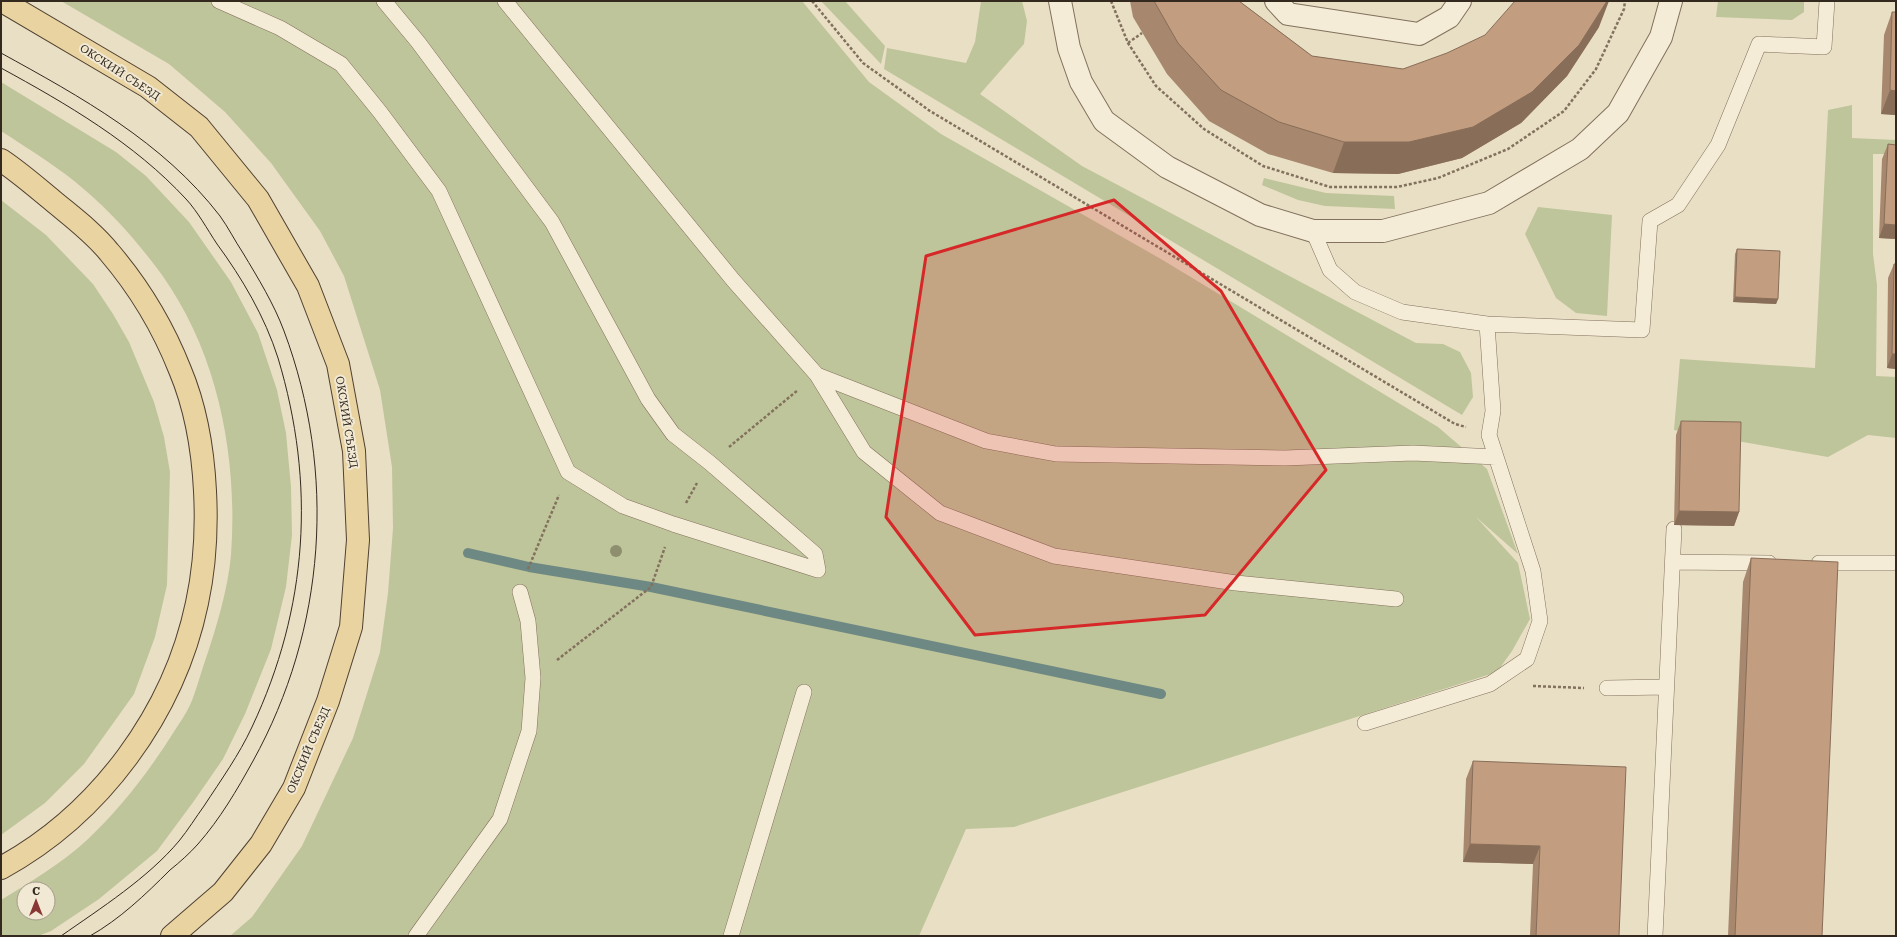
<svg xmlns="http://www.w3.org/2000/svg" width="1897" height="937" font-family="'Roboto Serif',serif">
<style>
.green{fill:#bfc59a;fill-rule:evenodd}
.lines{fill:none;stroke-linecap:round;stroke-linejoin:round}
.stream{stroke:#6e8983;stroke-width:10}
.service-casing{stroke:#81715d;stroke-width:16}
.minor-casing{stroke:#81715d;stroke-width:24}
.primary-casing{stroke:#504031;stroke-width:24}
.path{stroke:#81715d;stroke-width:2.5;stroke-dasharray:3 2;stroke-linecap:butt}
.service{stroke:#f4ecd7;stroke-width:15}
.minor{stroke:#f4ecd7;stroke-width:22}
.primary{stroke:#e8d3a1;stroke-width:22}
.tram{stroke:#33291f;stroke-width:1}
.tree{fill:#8e8f6f}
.wall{fill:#a7876d}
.shaded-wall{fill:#886e59}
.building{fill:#c29d7f;stroke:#886e59}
.marked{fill:#d62828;fill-opacity:0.2;stroke:#d62828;stroke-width:3;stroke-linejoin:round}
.labels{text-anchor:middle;stroke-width:4;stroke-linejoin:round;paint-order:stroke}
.street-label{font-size:11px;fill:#33291f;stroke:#f1e9d4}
</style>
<rect width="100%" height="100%" fill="#e9dfc5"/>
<!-- green -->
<path class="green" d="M61,1H802L869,82L941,134L1161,259L1438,427L1487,469L1518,554L1476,517L1518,563L1530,619L1512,651L1497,672L1014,827L966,829L919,936H230L252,917L302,846L353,738L380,652L388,593L393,528L392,467L380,390L344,276L320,231L271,163L225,112L169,64Z
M821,1H845L885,46L881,64Z
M981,1H1022L1027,21L1024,44L980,94L1082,166L1416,343L1443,344L1460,352L1471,373L1473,397L1462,415L884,69L887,48L966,63L975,42Z
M1718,1H1804V12L1792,20L1716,17Z
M1,82L116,152L146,176L189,222L231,282L258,333L277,390L286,433L291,487L292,535L286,587L271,649L245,714L223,759L194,801L157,851L99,899L51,931L38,936H1V900C30,882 61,864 87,840C121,808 150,770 175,730C180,722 186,714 190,705C196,692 200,675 205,661C216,629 228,589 231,555C238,459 219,355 162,275C140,245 114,215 86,191C60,168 30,150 1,131ZM24,889H48V913H24Z
M1852,105V138L1896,140V154H1873V254L1877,285L1876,376L1896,377V438L1868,435L1828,457L1674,430L1680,359L1815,368L1828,110Z
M1264,178L1326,193L1394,196L1395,209L1325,206L1298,200L1262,185Z
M1,200L46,235L93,284L113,314L129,342L154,402L164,437L170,472L167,585L155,637L134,694L84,764L45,803L1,835Z
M1538,207L1612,215L1607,316L1576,313L1556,298L1525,234Z"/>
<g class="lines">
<!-- stream -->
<path class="stream" d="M468,553L529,567L651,587L1161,694"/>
<defs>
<path id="service" d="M219,1L280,28L341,64L380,112L439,191L568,472L623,506L673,524L818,570L815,554L710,463L673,434L648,399L552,222L418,42L384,1
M505,1L733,280L817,375L986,441L1056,454L1285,458L1413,453L1496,457
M1313,231L1330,270L1355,292L1402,312L1487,324L1493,411L1489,435L1533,571L1540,621L1527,659L1490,684L1365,723
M1487,324L1642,330L1650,221L1678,205L1718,145L1759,44L1824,47L1827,1
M817,375L864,452L940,513L1054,556L1236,583L1396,599
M1673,562L1769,563
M1819,563H1896
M1607,688L1666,687
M416,936L500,819L529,731L533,678L528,621L520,592
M731,936L804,692
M1655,936L1674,529"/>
<path id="minor" d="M1060,1L1069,48L1081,82L1104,121L1167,167L1260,215L1313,231H1383L1489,203L1580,149L1618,113L1661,37L1671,1
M1276,1L1288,14L1419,34L1449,17L1460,1"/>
<path id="primary" d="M2,1L148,87L199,127L258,199L308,286L338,364L354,451L358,540L351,627L328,701L294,788L261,844L223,892L172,936
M1,160C19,172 35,186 52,200C71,216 93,232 109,252C139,287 163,327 180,370C196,408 203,451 205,491C207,529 205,566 197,603C174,713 100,814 1,868"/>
</defs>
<!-- service casing -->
<use href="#service" class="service-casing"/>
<!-- minor casing -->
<use href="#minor" class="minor-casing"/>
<!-- primary casing -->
<use href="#primary" class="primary-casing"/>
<!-- path -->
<path class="path" d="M812,1L863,63L930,111L1455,424L1466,427
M1111,1L1128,43L1156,86L1204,129L1263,166L1330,187H1397L1438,178L1508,149L1564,111L1596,69L1624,9L1625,1
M1128,43L1142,33
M729,447L798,390
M686,503L697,483
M528,569L559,495
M557,660L651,587L665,547
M1533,686L1584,688"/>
<!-- service -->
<use href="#service" class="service"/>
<!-- minor -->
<use href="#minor" class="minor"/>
<!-- primary -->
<use href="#primary" class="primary"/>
<!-- tram -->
<path class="tram" d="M1,53C81,97 163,142 220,216C228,227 235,241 243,253C258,278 274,304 284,331C337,473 326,629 253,761C237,790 220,819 198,844C190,853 180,862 170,870C145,895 120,919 90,936
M1,68C67,104 134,143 186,199C198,212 207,229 217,244C242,278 265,317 278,358C316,484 308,608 252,727C239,755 221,780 204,806C196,817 188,830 179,841C148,878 101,908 61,936"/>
</g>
<!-- trees -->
<circle class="tree" cx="616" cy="551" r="6"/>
<!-- wall -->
<path class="wall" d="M1130,1H1239L1312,56L1403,69L1599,27L1567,76L1521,123L1462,158L1398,174L1333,173L1268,154L1209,121L1167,74L1133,17Z
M1892,12L1896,115L1881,114L1884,35Z
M1888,144L1896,145V239L1879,238L1882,159Z
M1737,249L1778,299L1776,304L1733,302L1735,254Z
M1894,264L1896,369L1887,368L1888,278Z
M1681,421L1739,512L1734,526L1674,525L1676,435Z
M1751,558L1822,936H1728L1743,582Z
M1473,761L1619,936H1530L1533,864L1463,862L1466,779Z"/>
<!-- shaded-wall -->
<path class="shaded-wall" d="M1607,1H1609L1599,27L1567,76L1521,123L1462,158L1398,174L1333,173L1344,142Z
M1890,90L1896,91V115L1881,114Z
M1884,224L1896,225V239L1879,238Z
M1735,297L1778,299L1776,304L1733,302Z
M1892,354H1896V369L1887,368Z
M1679,511L1739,512L1734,526L1674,525Z
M1470,844L1540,846L1533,864L1463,862Z"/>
<!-- building -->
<path class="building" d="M1154,1H1239L1312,56L1403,69L1447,53L1485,35L1515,1H1607L1579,45L1532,92L1473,127L1409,142H1344L1279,122L1221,90L1178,43Z
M1892,12H1896V91L1890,90Z
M1888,144L1896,145V225L1884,224Z
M1737,249L1780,251L1778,299L1735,297Z
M1894,264H1896V354H1892Z
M1681,421L1741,422L1739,512L1679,511Z
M1751,558L1838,562L1822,936H1735Z
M1473,761L1626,767L1619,936H1536L1540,846L1470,844Z"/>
<!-- marked area -->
<path class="marked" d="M1114,200L1221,291L1326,470L1205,615L975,635L886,517L926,256Z"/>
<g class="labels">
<!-- street labels -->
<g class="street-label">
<text transform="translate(120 72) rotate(33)" y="4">ОКСКИЙ СЪЕЗД</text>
<text transform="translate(347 422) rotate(81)" y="4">ОКСКИЙ СЪЕЗД</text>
<text transform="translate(308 750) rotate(-67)" y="4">ОКСКИЙ СЪЕЗД</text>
</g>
</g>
<!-- border -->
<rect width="1897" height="937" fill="none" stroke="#33291f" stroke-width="4"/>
<!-- north arrow -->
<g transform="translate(36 901)"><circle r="19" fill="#f1e9d4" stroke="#a59c8c"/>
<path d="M0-3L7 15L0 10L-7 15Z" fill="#893634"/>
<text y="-6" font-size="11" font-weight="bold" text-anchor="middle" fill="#33291f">С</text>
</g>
</svg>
